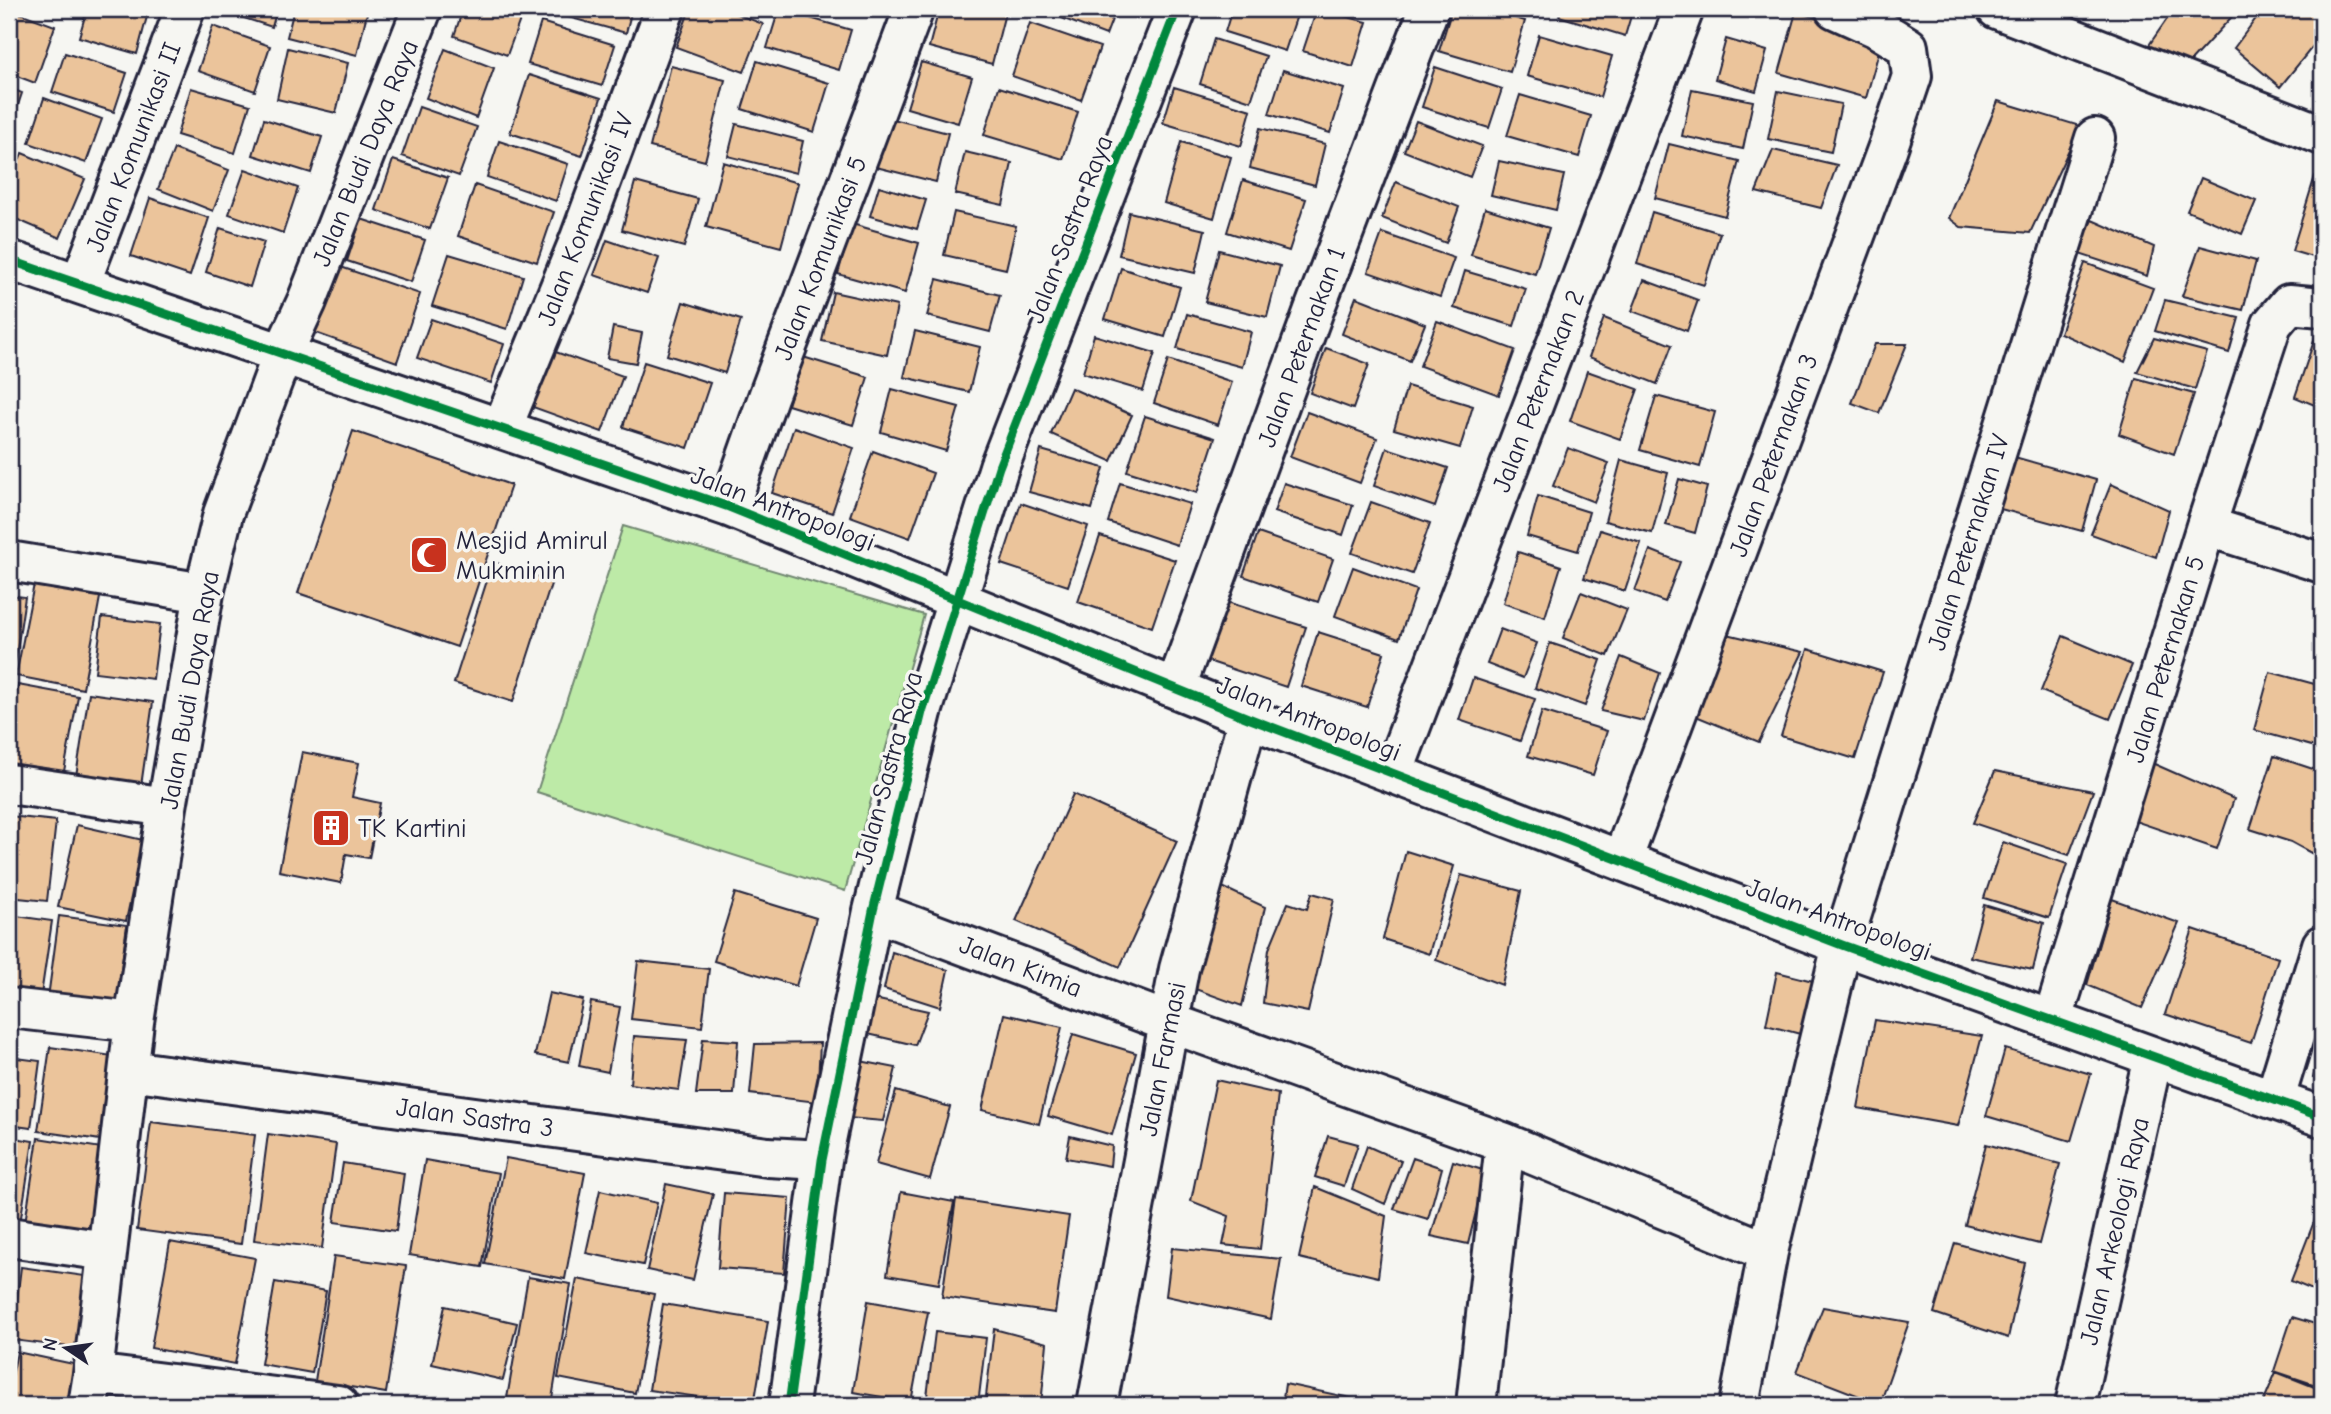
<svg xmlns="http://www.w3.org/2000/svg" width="2331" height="1414" font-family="'Comic Neue',sans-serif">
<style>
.green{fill:#bdeaa7;stroke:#708671;stroke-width:2}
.building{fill:#ebc49b;stroke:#22223b;stroke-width:2}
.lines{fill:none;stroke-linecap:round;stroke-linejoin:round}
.minor-casing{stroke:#22223b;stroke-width:44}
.minor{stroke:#f6f6f2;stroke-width:38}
.cycleway-casing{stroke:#f6f6f2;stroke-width:13}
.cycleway{stroke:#00873e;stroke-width:9}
.labels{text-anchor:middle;stroke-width:7;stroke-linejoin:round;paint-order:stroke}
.street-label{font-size:26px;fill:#22223b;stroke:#f6f6f2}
.poi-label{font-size:26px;fill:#22223b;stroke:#f6f6f2;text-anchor:start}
</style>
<rect width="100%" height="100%" fill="#f6f6f2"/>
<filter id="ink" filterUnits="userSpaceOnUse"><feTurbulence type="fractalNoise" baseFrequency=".0143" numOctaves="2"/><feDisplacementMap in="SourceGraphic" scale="14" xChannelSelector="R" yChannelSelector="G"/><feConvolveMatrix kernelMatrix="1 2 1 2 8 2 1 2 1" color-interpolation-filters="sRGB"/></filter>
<g filter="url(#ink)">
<!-- green -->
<path class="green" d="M623,526L924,615L845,891L537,792Z"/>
<!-- building -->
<path class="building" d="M9,9L55,26L35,83L9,73Z
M87,9H149L137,54L79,37Z
M216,9H277L272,27Z
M294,9H368L357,55L287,37Z
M463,9H524L507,55L454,36Z
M546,9H632L626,33L546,11Z
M690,9H724L763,24L744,72L676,47Z
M779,9L851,30L839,70L767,48Z
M851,9H880L878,16Z
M939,9H988L1005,13L992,64L929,47Z
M1038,9H1116L1106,35Z
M1232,9H1299L1285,51L1225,32Z
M1317,9L1367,22L1353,67L1303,51Z
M1452,9H1486L1525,21L1510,72L1439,51Z
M1562,9H1633L1625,36L1559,16Z
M2174,9H2239L2189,63L2147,48Z
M2263,9H2322V35L2280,87L2234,48Z
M1796,12L1883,37L1866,98L1779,73Z
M541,22L615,45L602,86L528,64Z
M1030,23L1100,47L1081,100L1012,76Z
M213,26L270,46L255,91L198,71Z
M1539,35L1612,56L1600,97L1527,76Z
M1214,39L1266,56L1251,101L1200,84Z
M1726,39L1767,51L1756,91L1715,79Z
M288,48L348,63L336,113L277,99Z
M445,49L494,68L476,118L426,98Z
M65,53L127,73L114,112L52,92Z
M757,61L829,83L814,132L742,109Z
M921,62L972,77L958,123L907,108Z
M671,66L725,80L705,161L650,147Z
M1435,67L1502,89L1489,128L1422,107Z
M1283,70L1344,89L1330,133L1269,114Z
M529,75L601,98L582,156L510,133Z
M999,87L1078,112L1063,159L984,135Z
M1174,87L1251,110L1241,146L1163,123Z
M9,88L22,93L9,132Z
M191,88L250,105L235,153L177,135Z
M1692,89L1753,101L1743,149L1682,136Z
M1778,91L1841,104L1831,152L1768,139Z
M1520,95L1591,116L1579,157L1507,136Z
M44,98L102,119L86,163L29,143Z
M1998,101L2080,126L2030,233L1961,227L1949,218Z
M419,107L477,127L459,176L402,156Z
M889,118L948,133L936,182L876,167Z
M264,119L322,137L311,173L253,155Z
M1416,121L1482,146L1470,177L1404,151Z
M736,124L803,141L796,173L728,156Z
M1260,128L1325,144L1315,185L1250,168Z
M499,141L568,164L556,201L487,177Z
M1181,142L1231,157L1214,218L1164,203Z
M1669,144L1739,161L1725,216L1655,198Z
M174,149L229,170L213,211L158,189Z
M1773,150L1837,165L1821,208L1756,192Z
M965,152L1012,163L1003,205L955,194Z
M22,153L85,179L60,238L9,216V186Z
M393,160L448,178L430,229L376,210Z
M1499,161L1564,175L1556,210L1491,195Z
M723,162L798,183L781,247L706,227Z
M245,169L298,188L283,233L229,214Z
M2315,176L2322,178V260L2292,251Z
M2201,178L2256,201L2242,234L2187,211Z
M1243,180L1306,199L1289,251L1227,232Z
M635,182L698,199L684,247L622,230Z
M1396,182L1459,207L1446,243L1382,218Z
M475,185L554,212L537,262L458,236Z
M879,186L926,200L917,229L870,216Z
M150,198L209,218L190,276L131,256Z
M1485,208L1549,228L1535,274L1471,255Z
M954,212L1016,226L1006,269L944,255Z
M1129,212L1205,230L1195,273L1119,255Z
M1652,212L1720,233L1704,285L1637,264Z
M361,219L425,240L411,282L347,261Z
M2092,220L2154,247L2147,276L2076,253Z
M852,224L919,243L905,293L838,274Z
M220,228L264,242L250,287L206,272Z
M1382,233L1454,258L1440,297L1368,272Z
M607,240L659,258L647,293L594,275Z
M2200,246L2256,261L2243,310L2182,296Z
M1219,250L1280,266L1267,317L1205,302Z
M449,254L523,276L507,329L432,306Z
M2085,263L2153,288L2125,362L2060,333Z
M332,264L420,294L397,362L310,331Z
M1121,268L1180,287L1165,337L1105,319Z
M1465,271L1526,289L1514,326L1454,308Z
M937,279L1000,295L990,332L927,316Z
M1644,280L1698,300L1687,331L1632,311Z
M833,292L897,306L887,355L822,341Z
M1356,297L1425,324L1410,361L1342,334Z
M2165,300L2239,318L2229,353L2155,331Z
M683,302L741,320L725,373L667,355Z
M1187,314L1251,332L1242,367L1177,349Z
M1604,318L1672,345L1657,384L1589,357Z
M431,319L504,344L491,383L417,358Z
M1437,321L1515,350L1499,395L1420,366Z
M613,327L642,333L636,363L607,358Z
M2318,329L2322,330V408L2295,397Z
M915,331L980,347L969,392L904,377Z
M1094,335L1155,353L1143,391L1083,373Z
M2154,338L2207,352L2195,389L2137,372Z
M1875,344H1907L1879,413L1852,403Z
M1326,348L1369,364L1353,409L1310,393Z
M550,350L623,376L602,432L530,406Z
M803,357L868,377L853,425L788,405Z
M1168,360L1232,382L1218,425L1154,403Z
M644,362L710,383L688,448L623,427Z
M1587,371L1638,389L1620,439L1570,421Z
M2136,378L2194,394L2174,454L2119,434Z
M1407,386L1473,406L1460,448L1394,429Z
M1071,388L1132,415L1111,461L1051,434Z
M892,389L959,407L946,451L881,432Z
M1656,396L1715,412L1700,467L1640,450Z
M1307,412L1377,438L1360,483L1290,457Z
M1145,416L1215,438L1197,493L1127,471Z
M794,427L854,448L832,513L772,493Z
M353,431L511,485L457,647L298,593Z
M1387,448L1448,468L1435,507L1374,486Z
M1568,448L1609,463L1594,502L1553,486Z
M1041,450L1104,468L1092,509L1029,492Z
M873,451L933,473L910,538L850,516Z
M2011,456L2096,480L2082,531L1997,508Z
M1621,460L1668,473L1652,533L1605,521Z
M1679,479L1707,487L1695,533L1666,525Z
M1120,483L1190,504L1177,545L1108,522Z
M1284,483L1353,505L1343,535L1274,512Z
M2111,484L2169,510L2156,557L2091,534Z
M1538,496L1589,512L1578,551L1527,536Z
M1371,502L1430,523L1412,574L1352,553Z
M1021,503L1088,526L1068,586L1001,564Z
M1600,530L1641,543L1625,591L1584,578Z
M1258,533L1333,559L1318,602L1243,576Z
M1100,536L1175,560L1152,627L1078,602Z
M1650,550L1680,562L1665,602L1635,591Z
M1518,552L1561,566L1545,617L1503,603Z
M493,562L552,581L513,702L454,683Z
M1353,567L1416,590L1399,639L1335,616Z
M35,579L101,592L83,689L16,676Z
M1581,592L1627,610L1608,656L1563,638Z
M9,595L25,597L14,670L9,669Z
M1224,601L1306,627L1286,687L1205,660Z
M102,617L160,624L153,679L95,672Z
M1500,629L1537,643L1523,678L1487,664Z
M1318,632L1384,653L1367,707L1301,686Z
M1727,634L1803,652L1759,742L1691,714Z
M2063,636L2132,665L2110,719L2041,691Z
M1550,643L1601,660L1585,706L1535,688Z
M1808,649L1883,672L1855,759L1781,736Z
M1621,657L1660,673L1644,721L1601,711Z
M2270,672L2322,686V749L2254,730Z
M1473,678L1535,699L1520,741L1459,720Z
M18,685L78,696L62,782L9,773V736Z
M89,693L153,702L141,786L76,776Z
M1542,711L1607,731L1593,775L1528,756Z
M302,752L359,763L352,797L380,803L369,858L346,854L341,883L279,871Z
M2274,756L2322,772V859L2291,842L2250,829Z
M2143,759L2234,799L2217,849L2123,817Z
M1995,771L2093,791L2069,855L1973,823Z
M1073,794L1177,841L1120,967L1016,921Z
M9,816L56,821L47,901L9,897Z
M77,825L143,840L126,921L58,907Z
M2003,842L2067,864L2049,918L1984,898Z
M1406,851L1454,866L1429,954L1383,939Z
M1461,875L1521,891L1502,985L1436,960Z
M1218,885L1265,907L1242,1006L1184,985Z
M735,893L816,918L796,986L714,961Z
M1312,893L1334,899L1308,1012L1263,1003L1269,949L1288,903L1307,909Z
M2112,899L2179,923L2142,1008L2087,985Z
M1984,905L2044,923L2033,970L1970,957Z
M9,915L52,921L41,995L9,989Z
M59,916L127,925L115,1014L47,1005Z
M2193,929L2278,958L2251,1043L2165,1014Z
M892,952L948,970L940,1007L884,989Z
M638,961L709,969L702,1027L631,1019Z
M1777,972L1817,982L1804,1035L1766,1025Z
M549,993L583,1000L569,1062L535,1055Z
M874,999L928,1011L915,1045L868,1034Z
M591,1002L620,1007L608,1072L579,1066Z
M1004,1014L1062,1027L1039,1124L982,1110Z
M1875,1020L1982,1036L1958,1126L1858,1108Z
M1073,1034L1136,1053L1112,1135L1048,1116Z
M634,1036L687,1040L679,1090L630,1084Z
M2322,1037V1080L2313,1078Z
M703,1039L738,1041L734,1094H696Z
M820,1043L817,1102L750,1094L755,1044Z
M50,1047L113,1056L101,1140L38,1131Z
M2005,1049L2091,1074L2071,1141L1986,1116Z
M9,1057L40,1061L31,1128L9,1125Z
M860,1061L896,1068L883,1121L848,1118Z
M1216,1080L1278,1094L1260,1249L1223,1245L1229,1216L1191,1201Z
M896,1091L950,1107L930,1179L876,1164Z
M151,1122L255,1135L241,1244L137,1230Z
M268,1134L336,1144L322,1248L254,1240Z
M1070,1136L1112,1146L1110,1166L1066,1158Z
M1328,1136L1358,1144L1344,1186L1315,1177Z
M9,1137L33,1141L19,1230L9,1229Z
M38,1138L108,1149L92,1247L23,1236Z
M1986,1144L2060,1164L2039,1244L1965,1225Z
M1367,1146L1401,1161L1385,1204L1352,1189Z
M506,1158L585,1173L565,1279L485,1264Z
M1413,1158L1442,1168L1428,1219L1394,1209Z
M425,1160L499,1173L482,1267L409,1255Z
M1453,1161L1486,1171L1468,1244L1431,1236Z
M343,1163L404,1173L396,1231L334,1222Z
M666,1184L713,1194L693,1280L647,1270Z
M1315,1187L1386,1216L1378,1277L1299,1258Z
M600,1190L657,1203L643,1265L586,1253Z
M901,1192L954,1202L939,1284L887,1275Z
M724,1193L790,1198L784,1273L718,1268Z
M956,1199L1069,1216L1055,1313L942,1297Z
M2322,1201V1294L2291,1281Z
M170,1242L255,1258L235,1364L151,1348Z
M1955,1243L2025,1263L2008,1338L1934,1313Z
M1172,1248L1281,1259L1271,1319L1166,1296Z
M334,1256L406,1266L386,1393L315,1381Z
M21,1267L85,1276L76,1348L12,1340Z
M528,1277L571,1284L551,1405L506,1404Z
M577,1279L654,1294L635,1393L558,1378Z
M275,1282L326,1291L312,1373L261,1364Z
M868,1301L928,1312L911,1402L853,1392Z
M663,1304L768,1321L754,1405L649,1390Z
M445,1306L517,1323L503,1380L432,1364Z
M1823,1307L1909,1322L1880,1404L1797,1372Z
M2292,1317L2322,1326V1387L2274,1371Z
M994,1329L1047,1343L1041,1405H985Z
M935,1332L986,1338L978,1405H926Z
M17,1352L78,1365L70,1405H9V1391Z
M2276,1372L2322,1390V1405H2262Z
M1285,1384L1379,1404V1405H1282Z"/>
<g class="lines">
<defs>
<path id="minor" d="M1997,9L2322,135
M9,260L729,507L1248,718L1842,945L2322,1117
M80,284L185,9
M502,428L579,241L665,9
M729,507L768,397L914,9
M2206,526L2322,563
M9,561L204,593
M1176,687L1314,310L1429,9
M1393,773L1684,9
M9,784L167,807
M1622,860L1888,147L1912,76L1908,47L1877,28L1835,9
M873,911L1168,1022L1505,1143L1476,1405
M9,1008L134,1022
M2053,1019L2206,526L2272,324L2289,304L2322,307
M129,1070L768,1157L822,1160
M2275,1098L2322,945
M1505,1143L1768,1252
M9,1237L107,1251
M93,1374L338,1405
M88,1405L93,1374L134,1022L167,807L204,593L223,514L283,353L307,301L422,9
M789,1405L822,1160L873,911L922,712L999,467L1177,9
M1097,1405L1179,969L1248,718
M1739,1405L1768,1252L1842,945L2095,138
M2075,1405L2153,1057"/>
</defs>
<!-- minor casing -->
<use href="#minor" class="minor-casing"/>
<!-- minor -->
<use href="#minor" class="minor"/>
<defs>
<path id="cycleway" d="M9,260L729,507L1248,718L1842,945L2322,1117
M789,1405L822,1160L873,911L922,712L999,467L1177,9"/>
</defs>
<!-- cycleway casing -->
<use href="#cycleway" class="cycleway-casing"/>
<!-- cycleway -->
<use href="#cycleway" class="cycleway"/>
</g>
</g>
<!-- icons -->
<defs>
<symbol id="mosque-square" viewBox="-11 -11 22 22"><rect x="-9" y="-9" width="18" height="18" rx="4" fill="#c8321e" stroke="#f6f6f2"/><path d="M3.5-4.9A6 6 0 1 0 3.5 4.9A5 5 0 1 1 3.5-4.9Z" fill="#fff"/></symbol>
<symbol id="building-square" viewBox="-11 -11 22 22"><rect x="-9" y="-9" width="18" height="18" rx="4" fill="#c8321e" stroke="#f6f6f2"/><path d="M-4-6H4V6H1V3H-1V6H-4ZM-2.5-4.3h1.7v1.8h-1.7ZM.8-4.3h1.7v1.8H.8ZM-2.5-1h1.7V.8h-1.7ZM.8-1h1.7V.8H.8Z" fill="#fff"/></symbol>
</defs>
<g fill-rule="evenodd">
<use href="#mosque-square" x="407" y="533" width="44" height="44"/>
<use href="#building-square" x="309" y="806" width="44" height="44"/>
</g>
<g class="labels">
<!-- street labels -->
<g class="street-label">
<text transform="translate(133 147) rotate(-69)" y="9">Jalan Komunikasi II</text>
<text transform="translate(365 153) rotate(-68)" y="9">Jalan Budi Daya Raya</text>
<text transform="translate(585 219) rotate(-69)" y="9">Jalan Komunikasi IV</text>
<text transform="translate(1069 229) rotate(-69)" y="9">Jalan Sastra Raya</text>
<text transform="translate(820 258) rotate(-69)" y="9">Jalan Komunikasi 5</text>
<text transform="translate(1301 347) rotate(-70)" y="9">Jalan Peternakan 1</text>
<text transform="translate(1538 391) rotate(-69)" y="9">Jalan Peternakan 2</text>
<text transform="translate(1773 455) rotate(-70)" y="9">Jalan Peternakan 3</text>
<text transform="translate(783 508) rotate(21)" y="9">Jalan Antropologi</text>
<text transform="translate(1968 542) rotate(-73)" y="9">Jalan Peternakan IV</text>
<text transform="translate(2165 659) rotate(-73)" y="9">Jalan Peternakan 5</text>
<text transform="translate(189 690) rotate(-80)" y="9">Jalan Budi Daya Raya</text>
<text transform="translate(1309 718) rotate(21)" y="9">Jalan Antropologi</text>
<text transform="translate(888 768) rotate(-75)" y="9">Jalan Sastra Raya</text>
<text transform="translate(1839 919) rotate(20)" y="9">Jalan Antropologi</text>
<text transform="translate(1021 966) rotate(21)" y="9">Jalan Kimia</text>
<text transform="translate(1162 1059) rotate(-79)" y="9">Jalan Farmasi</text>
<text transform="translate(475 1117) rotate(8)" y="9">Jalan Sastra 3</text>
<text transform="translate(2114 1231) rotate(-77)" y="9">Jalan Arkeologi Raya</text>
</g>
<!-- poi labels -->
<g class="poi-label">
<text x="456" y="549">Mesjid Amirul<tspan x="456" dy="30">Mukminin</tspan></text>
<text x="358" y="837">TK Kartini</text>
</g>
</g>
<!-- margin -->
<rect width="2331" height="1414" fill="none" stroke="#f6f6f2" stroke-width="35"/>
<rect x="18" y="18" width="2296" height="1379" fill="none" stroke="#22223b" stroke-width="2.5" filter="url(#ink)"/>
<!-- north arrow -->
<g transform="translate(66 1348) rotate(283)" stroke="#f6f6f2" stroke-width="5" paint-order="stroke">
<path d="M0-5L12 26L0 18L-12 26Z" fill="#22223b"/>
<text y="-10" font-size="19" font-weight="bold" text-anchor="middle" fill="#22223b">N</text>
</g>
</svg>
